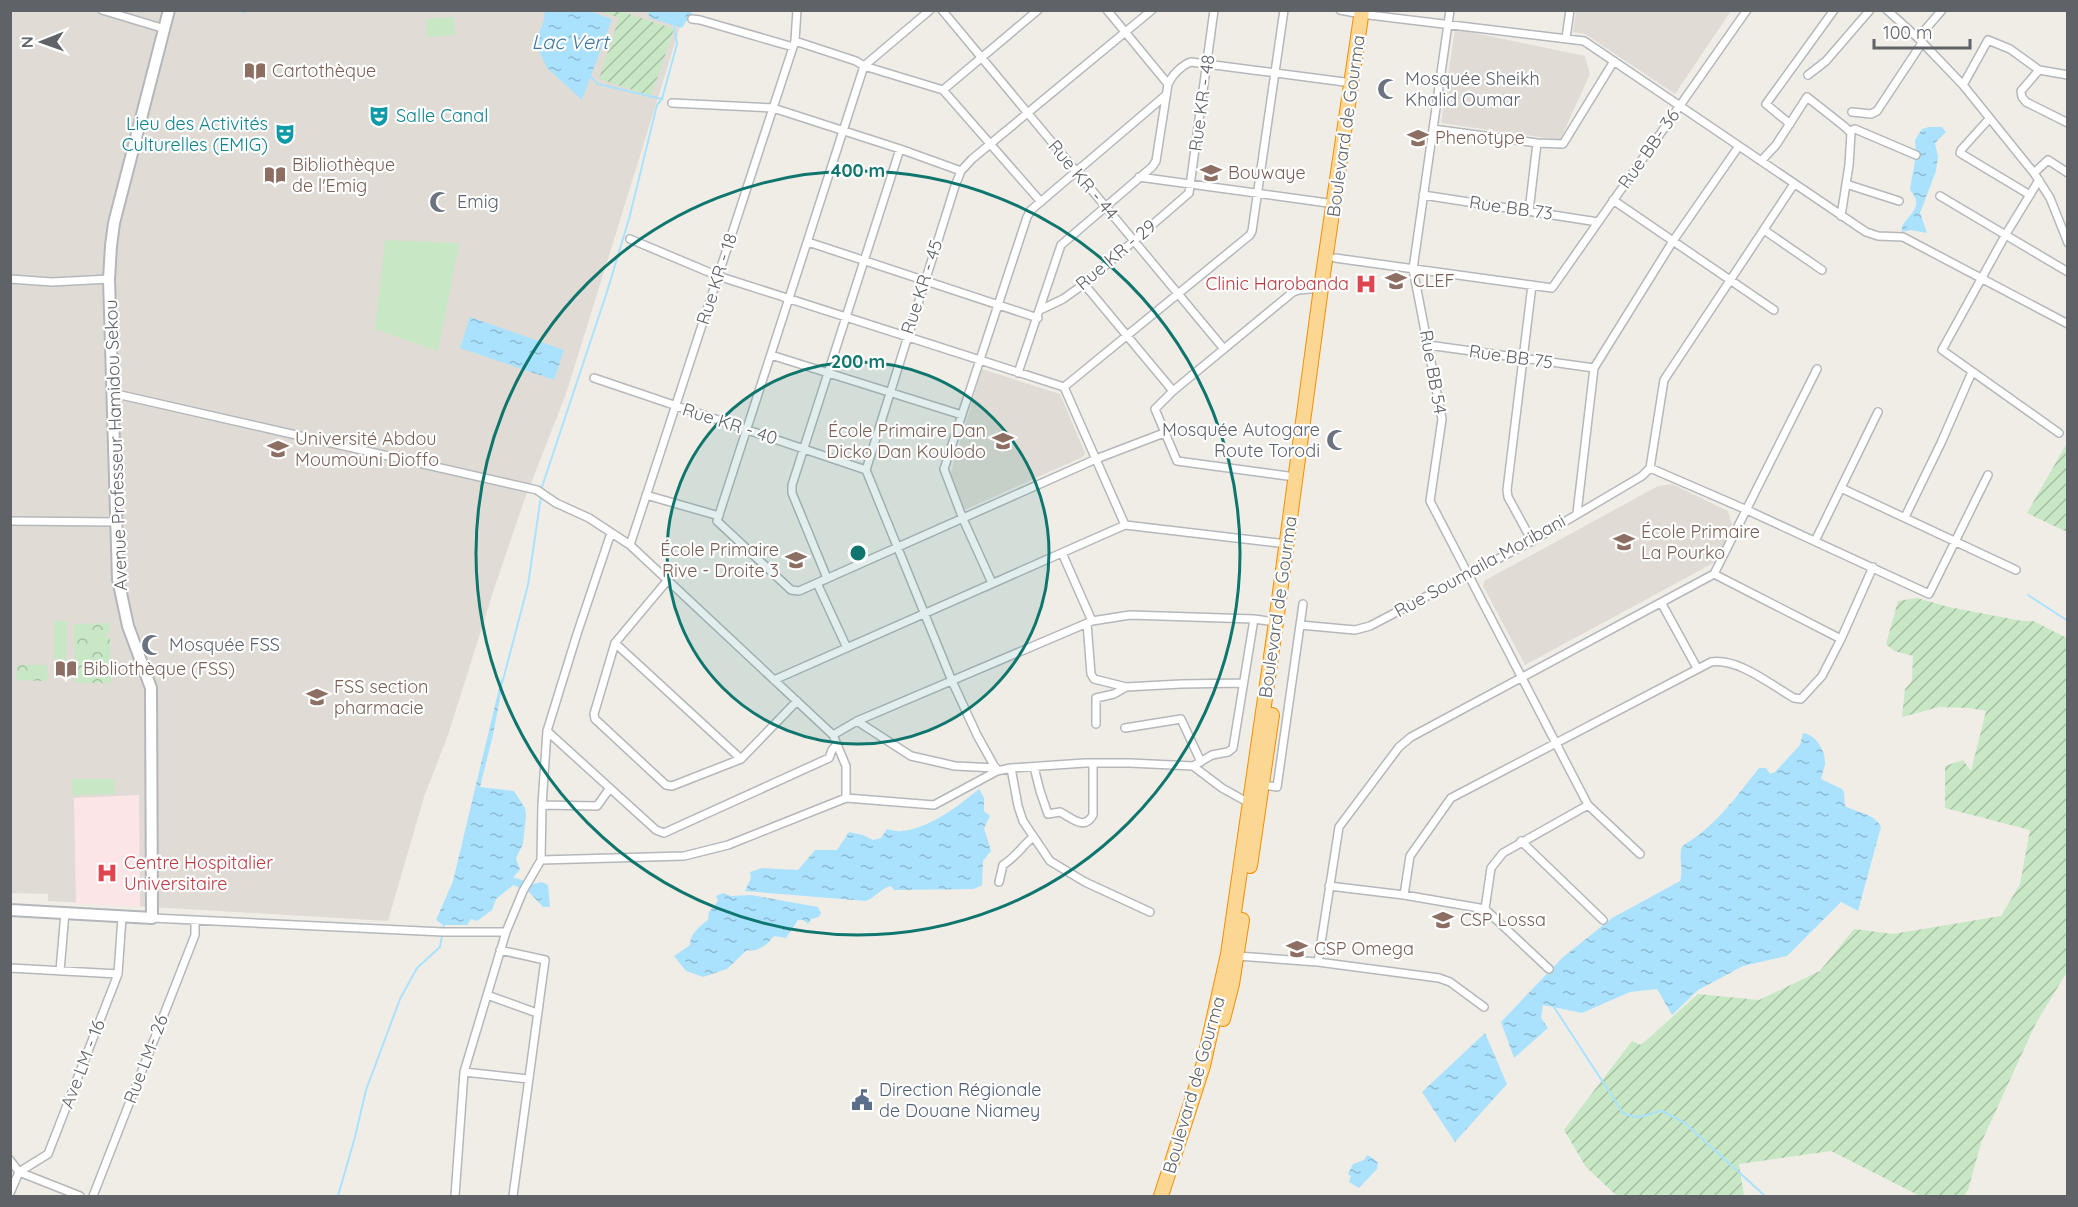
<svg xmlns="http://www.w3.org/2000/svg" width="2078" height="1207" font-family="Quicksand,sans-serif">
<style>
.education{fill:#e0dcd5}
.medical{fill:#fce5e6}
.grass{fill:#c8e7c5}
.forest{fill:url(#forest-crowns)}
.garden{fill:url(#garden-furrows)}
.water{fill:url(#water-ripples)}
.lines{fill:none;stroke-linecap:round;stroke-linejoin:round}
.stream{stroke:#aae2fe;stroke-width:2}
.street-casing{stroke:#b4b8bb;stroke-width:10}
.secondary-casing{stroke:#b3b7bb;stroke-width:14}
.highway-casing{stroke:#f58f03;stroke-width:16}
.street{stroke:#fff;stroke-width:7}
.secondary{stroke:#fff;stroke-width:10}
.highway{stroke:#fcd693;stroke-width:14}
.ring{fill:none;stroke:#0f766e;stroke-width:3}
.labels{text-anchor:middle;stroke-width:4.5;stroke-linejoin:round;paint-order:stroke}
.education-label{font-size:18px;fill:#785e54;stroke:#fff;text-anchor:start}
.worship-label{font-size:18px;fill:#5b616d;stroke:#fff;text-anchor:start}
.street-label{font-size:18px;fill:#5f6367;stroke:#fff}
.culture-label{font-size:18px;fill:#0d838f;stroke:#fff;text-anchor:start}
.health-label{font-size:18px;fill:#be3a42;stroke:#fff;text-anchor:end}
.service-label{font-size:18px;fill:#4e5e75;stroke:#fff;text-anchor:start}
.water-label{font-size:20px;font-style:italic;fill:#3f789f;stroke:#fff}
.centre{fill:#0f766e;stroke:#fff;stroke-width:3}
.ring-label{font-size:18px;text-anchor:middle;font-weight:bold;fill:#0f766e;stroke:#fff;stroke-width:4.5;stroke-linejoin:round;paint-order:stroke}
</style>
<defs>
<pattern id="forest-crowns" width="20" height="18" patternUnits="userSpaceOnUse" patternTransform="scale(1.5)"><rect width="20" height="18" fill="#c8e7c5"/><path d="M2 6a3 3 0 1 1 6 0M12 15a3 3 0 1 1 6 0" fill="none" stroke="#a6bfa4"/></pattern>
<pattern id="garden-furrows" width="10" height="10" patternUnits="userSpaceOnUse" patternTransform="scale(1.5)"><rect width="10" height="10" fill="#c8e7c5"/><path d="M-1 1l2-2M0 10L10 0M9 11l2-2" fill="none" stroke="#a6bfa4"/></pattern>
<pattern id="water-ripples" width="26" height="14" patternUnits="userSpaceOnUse" patternTransform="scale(1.5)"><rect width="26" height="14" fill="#aae2fe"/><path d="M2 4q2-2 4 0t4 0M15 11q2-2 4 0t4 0" fill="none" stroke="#8ebbd1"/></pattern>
</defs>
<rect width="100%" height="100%" fill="#f0ede7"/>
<!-- education -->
<path class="education" d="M11,11H685L566,394L524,501L495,586L448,735L424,797L388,921L66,902L48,901V894L11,893Z
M1576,11V10L1731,11L1675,94L1585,34L1573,32Z
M1455,29L1585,56L1590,74L1560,140L1441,123Z
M982,369L1060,394L1085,453L1083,457L964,510L950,475Z
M1672,484L1728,511L1732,524L1719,560L1525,665L1483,586L1484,581L1658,486Z"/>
<!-- medical -->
<path class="medical" d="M139,795L140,907L76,903L74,798Z"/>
<!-- grass -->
<path class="grass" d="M454,17L455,35L427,37L426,19Z
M385,240L459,243L438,351L375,329Z
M54,621H67L66,664L61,663L60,659L54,658Z
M114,776L115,794L72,795V779H114Z"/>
<!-- forest -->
<path class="forest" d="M110,623V632L106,633V637H110L111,683H75L74,624Z
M17,665H47V681L16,680Z"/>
<!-- garden -->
<path class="garden" d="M599,11H620L674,29L651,96L599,79L619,18Z
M2067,443L2068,532H2067L2027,513Z
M1917,598L1949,607L2022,621H2033L2067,638V972L2036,1023L1981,1143L1968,1190L1964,1196H1920L1831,1151L1739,1164L1744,1196H1617L1586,1167L1564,1130L1632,1041L1641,1045L1698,994L1759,1000L1820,971L1854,929L1893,934L2001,916L2020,884L2030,830L1945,808V766L1963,760L1971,771L1986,711L1969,708L1939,707L1902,717L1905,689L1912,681L1913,656L1894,651L1886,644L1898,601Z"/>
<!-- water -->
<path class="water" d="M545,11H589L612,19L582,100L547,68L535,43L544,20Z
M647,11H693L682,28L650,18Z
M1929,127H1942L1946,132L1935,143L1938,157L1936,171L1920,213L1927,233L1911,230L1902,232C1900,220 1917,215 1916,202C1916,196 1912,194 1910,189L1916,155L1915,140L1922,129Z
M470,317L564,350L554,380L460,348Z
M504,677L493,735L480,787L514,791L525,808L526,815L523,844L516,858L520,870L513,877L533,884L542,882L548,885L550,907H543L529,892L513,885L496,899L492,910L477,921L471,919L467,925H443L436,920L453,881L501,680Z
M1803,733C1816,735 1826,751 1825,764C1824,769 1822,774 1821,779L1842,789L1844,792L1845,806C1858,813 1874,813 1881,827L1858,911L1841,902L1787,956L1743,966L1698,990L1672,1015L1657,989L1630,992L1582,1013L1543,1005L1541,1018L1548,1028L1514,1058L1501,1022L1562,958L1612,918L1680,881C1684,868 1678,858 1682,846C1715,827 1736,797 1759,768H1766L1770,774L1775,772L1800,745Z
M979,789L984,798V811L990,816L984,828L991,851L983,861L982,885L974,889L894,890L891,886C880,889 876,897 866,901L745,891L751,878L750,872L762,868L798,870L815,850H837L849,832L863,835L873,840L881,838L887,829C892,830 897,832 901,831C927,830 960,805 979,789Z
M723,893L731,896L751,895L818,907L821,913L819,917L811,919L808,924L803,920H798L786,938L774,936C768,944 758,953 747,950L727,969L703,977L686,971L674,956L690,945C690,933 699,927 708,920L709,912L718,901L716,896Z
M1485,1033L1507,1084L1455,1142L1422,1092Z
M1367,1155L1373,1158L1378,1163L1377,1169L1359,1188L1349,1182L1351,1176L1348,1174L1353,1164L1364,1160Z"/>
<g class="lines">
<!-- stream -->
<path class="stream" d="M539,10L548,13
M243,13L246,10
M590,76L598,84L662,99
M542,487L606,295L629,219L657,105L662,99L677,44L674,25
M2028,595L2068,621
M503,680L528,585L541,496
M1554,1007L1623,1113L1634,1117L1644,1116L1659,1111L1664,1112L1685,1123L1765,1196
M338,1196L355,1137L366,1090L400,999L417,968L440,947L444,924"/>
<defs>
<path id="street" d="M102,10L165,29
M930,10L864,66L717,521L791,590L799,591L1096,459L1164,433
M942,10L1224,349
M1107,10L1168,84
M1340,10L1361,14
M1450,10L1413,269L1442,419L1430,501L1588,805L1640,854
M1887,10L1918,38L1963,85L2034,173L2050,198L2068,243
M1369,15L1584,41L1866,232L1878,236L1903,237L2068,324
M692,19L700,20L793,47
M1566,38L1570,10
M1918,38L1942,10
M795,41L856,61L864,66L943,90L1041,202
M2039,70L2021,91L2022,97L2026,102L2068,123
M1808,75L1826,61L1870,10
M1963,85L1988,40L2010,49L2039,70L2068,75
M943,90L1038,10
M672,103L773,108L900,149L961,171
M1852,112L1871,114L1877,111L1922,43
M1989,119L1961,150L1960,153L2030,195
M1790,124L1766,104L1834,10
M1433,129L1537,143L1563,144L1614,61
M1850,131L1855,129L1916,155
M1761,161L1776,145L1807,97L1845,127L1851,133L1849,165L1841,216
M2034,173L2048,160L2068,173
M1139,177L1335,204
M2039,180L2006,234L1942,350L2059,433
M1846,184L1899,201
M1423,195L1598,222
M1940,196L2068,272
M1613,200L1774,310
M1529,211L1537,143
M1764,230L1822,270
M630,239L718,276L1064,387L1125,525
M808,242L1038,318
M1335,258L1552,288L1747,10
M10,279L52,282L109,279
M1084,284L1173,391
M1532,285L1507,490L1508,497L1532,541
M1040,310L1063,299L1084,284L1189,193L1214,10
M1428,345L1594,368
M771,355L962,415
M1018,373L1061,245L1152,167L1156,161L1168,84C1172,75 1182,65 1191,62L1352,83
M594,378L866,470
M1064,387L1250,235L1252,231L1284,10
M112,393L537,490L556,503L589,518L630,545L833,735L846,766V798
M1650,468L1747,510L1929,594L1988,475
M1650,468L1664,380L1794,184
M1295,477L1177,461L1155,409L1173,391L1293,292L1299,290L1321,288
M1841,488L2016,570
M646,495L719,516
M1577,513L1594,368L1673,241L1739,146
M1905,517L1941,443L1972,372
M10,521L116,522
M1815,541L1878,412
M630,545L795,41L797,10
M1062,553L1092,621
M1714,574L1841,639L1873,567
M827,578L792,493V485L900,149
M667,581L615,643L594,714L595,719L666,785L672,786L741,759L797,701
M817,583L847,648
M992,583L963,519L944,469L1027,217L1031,210L1166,95
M1662,604L1697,668
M1087,623L1091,674L1094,679L1126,687L1181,684L1243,683
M1300,625L1355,630L1370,626L1532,541L1642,476L1650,468
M615,643L741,759
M774,680L1125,525L1287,544
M857,721L911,756L955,766L996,768
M1096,724V698L1114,694L1126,687
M1125,728L1181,719L1201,762
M547,731L656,830L664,833L829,758L832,750L837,744
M833,735L857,721L1092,621L1130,615L1254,619L1276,622
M1193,766L1222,788L1249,803
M1034,767L1040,791L1048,814L1060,812C1072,818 1084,831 1093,815V763
M1011,768L1018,806L1023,821L1050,861L1085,882L1150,912
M997,771L977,735L952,681L866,470L955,186L961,171L972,159L1152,10
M1263,785L1277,787L1303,604
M542,805L597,806L610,788
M1521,841L1603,920
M541,860L684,856L728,845L846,798L934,805L997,771L1011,768L1085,763H1130L1193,766L1212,755L1228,752L1233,748L1254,619
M999,882L1003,865C1016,857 1022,846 1033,837
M1329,886L1404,895L1485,909L1549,969
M1404,895L1410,856L1451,798L1711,662C1739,658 1771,685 1794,698L1801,699L1822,676L1841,639
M1485,909L1491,868L1503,853L1588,805
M152,918L443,932H506
M500,950L545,960L513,1196
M1237,956L1318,962L1439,978L1450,982L1484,1007
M1318,962L1339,827L1399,747L1411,737L1714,574L1817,369
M10,968L118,974
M60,971L65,912
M487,995L537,1013
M464,1072L528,1079
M10,1160L19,1172
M19,1172L80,1196
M10,1193L19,1172L48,1154L118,974L122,917
M93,1196L195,935V921
M455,1196L464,1072L506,932L523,891L541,860L542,805L547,731L577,634L611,533"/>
<path id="secondary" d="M10,910L152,918L151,688L128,626L118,579L109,279L111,246L114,223L169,10"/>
<path id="highway" d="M1250,866L1272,715
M1223,1019L1232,984L1242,920
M1161,1196L1203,1066L1228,954L1276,622L1321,288L1362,10"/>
</defs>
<!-- street casing -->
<use href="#street" class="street-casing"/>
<!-- secondary casing -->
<use href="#secondary" class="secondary-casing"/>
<!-- highway casing -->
<use href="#highway" class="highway-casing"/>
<!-- street -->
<use href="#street" class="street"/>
<!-- secondary -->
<use href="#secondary" class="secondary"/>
<!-- highway -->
<use href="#highway" class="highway"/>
</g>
<!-- distance rings -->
<circle cx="858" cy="553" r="191" fill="#0f766e" fill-opacity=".12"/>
<g class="ring">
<circle cx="858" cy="553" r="191"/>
<circle cx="858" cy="553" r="382"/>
</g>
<!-- icons -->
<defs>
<symbol id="library-bare" viewBox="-9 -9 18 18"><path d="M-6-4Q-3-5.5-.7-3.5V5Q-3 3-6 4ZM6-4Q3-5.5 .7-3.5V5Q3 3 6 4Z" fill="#8d6e63" stroke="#fff" stroke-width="2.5" paint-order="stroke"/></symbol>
<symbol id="mosque-bare" viewBox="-9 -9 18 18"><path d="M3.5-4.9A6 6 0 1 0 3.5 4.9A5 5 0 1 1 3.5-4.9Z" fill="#6b7280" stroke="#fff" stroke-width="2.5" paint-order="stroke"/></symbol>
<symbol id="theatre-bare" viewBox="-9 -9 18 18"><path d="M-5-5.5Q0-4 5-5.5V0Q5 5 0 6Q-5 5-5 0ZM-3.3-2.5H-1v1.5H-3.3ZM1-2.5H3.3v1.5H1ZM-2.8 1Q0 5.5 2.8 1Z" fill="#0f9aa8" stroke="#fff" stroke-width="2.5" paint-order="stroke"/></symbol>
<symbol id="university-bare" viewBox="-9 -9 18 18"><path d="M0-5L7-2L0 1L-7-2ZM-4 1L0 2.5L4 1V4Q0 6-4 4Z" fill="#8d6e63" stroke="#fff" stroke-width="2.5" paint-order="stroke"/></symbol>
<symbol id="school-bare" viewBox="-9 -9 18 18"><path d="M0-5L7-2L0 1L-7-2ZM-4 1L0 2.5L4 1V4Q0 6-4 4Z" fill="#8d6e63" stroke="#fff" stroke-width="2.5" paint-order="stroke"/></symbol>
<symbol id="hospital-bare" viewBox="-9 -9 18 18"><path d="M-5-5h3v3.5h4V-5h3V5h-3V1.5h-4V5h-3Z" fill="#e0444e" stroke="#fff" stroke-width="2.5" paint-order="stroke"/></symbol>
<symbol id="civic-bare" viewBox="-9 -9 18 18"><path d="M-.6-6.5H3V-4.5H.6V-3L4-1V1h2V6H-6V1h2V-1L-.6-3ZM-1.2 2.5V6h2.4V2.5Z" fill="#5c6f8a" stroke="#fff" stroke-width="2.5" paint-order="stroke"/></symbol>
</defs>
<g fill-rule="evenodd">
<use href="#library-bare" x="240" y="56" width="30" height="30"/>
<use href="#mosque-bare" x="1373" y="74" width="30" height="30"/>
<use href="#theatre-bare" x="364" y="101" width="30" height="30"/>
<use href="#theatre-bare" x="270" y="119" width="30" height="30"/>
<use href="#university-bare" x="1403" y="123" width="30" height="30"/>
<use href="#school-bare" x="1196" y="158" width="30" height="30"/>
<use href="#library-bare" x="260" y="160" width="30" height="30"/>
<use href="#mosque-bare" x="425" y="187" width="30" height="30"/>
<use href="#university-bare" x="1381" y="266" width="30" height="30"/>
<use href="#hospital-bare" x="1351" y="269" width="30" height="30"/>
<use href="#mosque-bare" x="1322" y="425" width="30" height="30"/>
<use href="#school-bare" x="988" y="426" width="30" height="30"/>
<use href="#university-bare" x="263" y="434" width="30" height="30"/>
<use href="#school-bare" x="1609" y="527" width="30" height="30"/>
<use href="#school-bare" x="781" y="545" width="30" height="30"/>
<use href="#mosque-bare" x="137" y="630" width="30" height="30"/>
<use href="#library-bare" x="51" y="654" width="30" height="30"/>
<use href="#university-bare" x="302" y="682" width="30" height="30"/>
<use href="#hospital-bare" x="92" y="858" width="30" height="30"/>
<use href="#school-bare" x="1428" y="905" width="30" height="30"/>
<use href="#school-bare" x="1282" y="934" width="30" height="30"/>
<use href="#civic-bare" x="847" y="1085" width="30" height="30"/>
</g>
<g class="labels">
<!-- education labels -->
<g class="education-label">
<text x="272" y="77">Cartothèque</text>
<text x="1435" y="144">Phenotype</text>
<text x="292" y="171">Bibliothèque<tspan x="292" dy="21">de l'Emig</tspan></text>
<text x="1228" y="179">Bouwaye</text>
<text x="1413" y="287">CLEF</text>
<text x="986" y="437" text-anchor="end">École Primaire Dan<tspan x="986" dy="21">Dicko Dan Koulodo</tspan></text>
<text x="295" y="445">Université Abdou<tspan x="295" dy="21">Moumouni Dioffo</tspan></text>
<text x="1641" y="538">École Primaire<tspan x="1641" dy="21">La Pourko</tspan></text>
<text x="779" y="556" text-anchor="end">École Primaire<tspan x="779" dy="21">Rive - Droite 3</tspan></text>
<text x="83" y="675">Bibliothèque (FSS)</text>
<text x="334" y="693">FSS section<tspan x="334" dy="21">pharmacie</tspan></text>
<text x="1460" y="926">CSP Lossa</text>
<text x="1314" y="955">CSP Omega</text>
</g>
<!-- worship labels -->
<g class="worship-label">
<text x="1405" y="85">Mosquée Sheikh<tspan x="1405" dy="21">Khalid Oumar</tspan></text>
<text x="457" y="208">Emig</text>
<text x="1320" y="436" text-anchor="end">Mosquée Autogare<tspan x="1320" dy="21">Route Torodi</tspan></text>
<text x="169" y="651">Mosquée FSS</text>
</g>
<!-- street labels -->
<g class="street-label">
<text transform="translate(1202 103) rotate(-82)" y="6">Rue KR - 48</text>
<text transform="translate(1346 126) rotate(-82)" y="6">Boulevard de Gourma</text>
<text transform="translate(1649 149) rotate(-55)" y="6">Rue BB- 36</text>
<text transform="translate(1083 180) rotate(50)" y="6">Rue KR - 44</text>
<text transform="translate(1511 208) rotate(8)" y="6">Rue BB 73</text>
<text transform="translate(1116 255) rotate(-40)" y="6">Rue KR - 29</text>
<text transform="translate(717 279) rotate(-72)" y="6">Rue KR - 18</text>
<text transform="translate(922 287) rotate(-72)" y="6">Rue KR - 45</text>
<text transform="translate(1511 357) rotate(8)" y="6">Rue BB 75</text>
<text transform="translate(1433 372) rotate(80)" y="6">Rue BB 54</text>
<text transform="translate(730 424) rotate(18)" y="6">Rue KR - 40</text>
<text transform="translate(116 445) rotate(-92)" y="6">Avenue Professeur Hamidou Sekou</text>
<text transform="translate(1480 566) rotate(-29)" y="6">Rue Soumaila Moribani</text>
<text transform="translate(1278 607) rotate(-82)" y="6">Boulevard de Gourma</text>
<text transform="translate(146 1059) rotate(-69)" y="6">Rue LM- 26</text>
<text transform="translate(83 1064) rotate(-69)" y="6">Ave LM - 16</text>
<text transform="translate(1194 1085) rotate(-74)" y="6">Boulevard de Gourma</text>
</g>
<!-- culture labels -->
<g class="culture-label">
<text x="396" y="122">Salle Canal</text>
<text x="268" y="130" text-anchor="end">Lieu des Activités<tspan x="268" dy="21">Culturelles (EMIG)</tspan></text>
</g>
<!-- health labels -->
<g class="health-label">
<text x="1349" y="290">Clinic Harobanda</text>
<text x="124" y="869" text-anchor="start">Centre Hospitalier<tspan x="124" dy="21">Universitaire</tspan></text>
</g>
<!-- service labels -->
<g class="service-label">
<text x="879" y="1096">Direction Régionale<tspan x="879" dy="21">de Douane Niamey</tspan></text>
</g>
<!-- water labels -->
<g class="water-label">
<text x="570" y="49">Lac Vert</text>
</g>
</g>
<circle cx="858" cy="553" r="9" class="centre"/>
<g class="ring-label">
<text x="858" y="177">400 m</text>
<text x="858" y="368">200 m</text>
</g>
<!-- border -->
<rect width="2078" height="1207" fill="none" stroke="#5f6367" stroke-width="24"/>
<!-- north arrow -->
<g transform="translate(42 42) rotate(269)" stroke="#ffffff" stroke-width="4.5" paint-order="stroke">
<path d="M0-4.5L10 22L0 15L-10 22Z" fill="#5f6367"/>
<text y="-9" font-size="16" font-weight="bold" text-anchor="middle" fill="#5f6367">N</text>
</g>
<!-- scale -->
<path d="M1874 39v9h96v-9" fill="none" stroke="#5f6367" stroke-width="3"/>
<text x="1883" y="39" font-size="18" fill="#5f6367" stroke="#ffffff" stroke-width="4.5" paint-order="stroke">100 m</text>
</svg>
